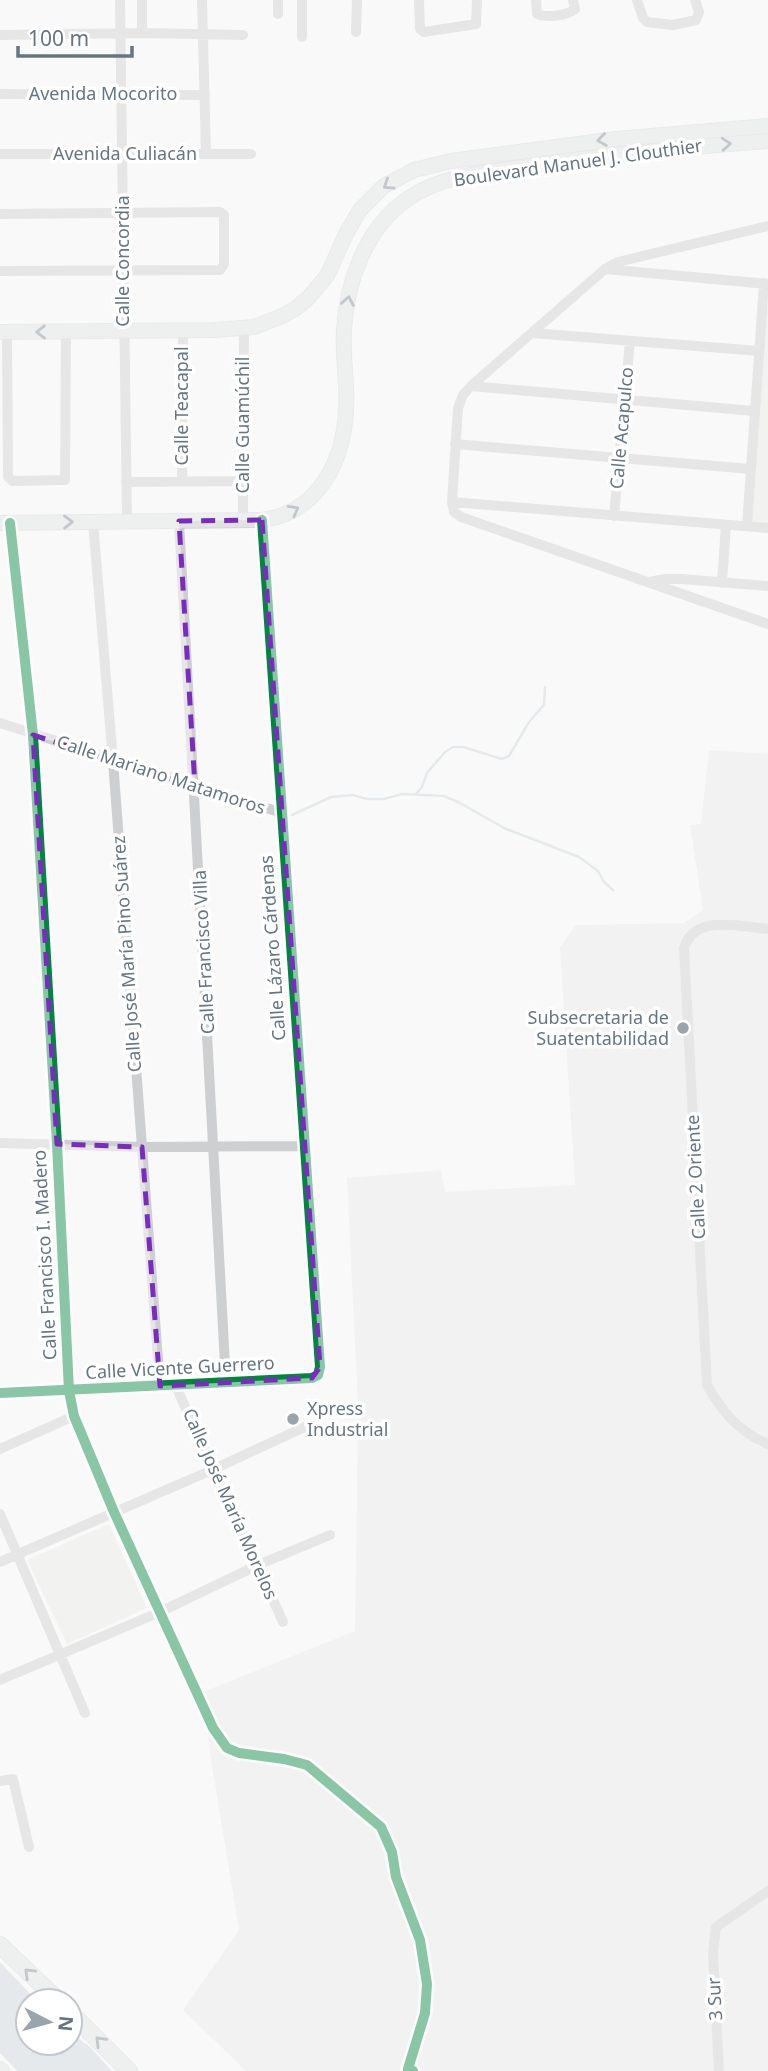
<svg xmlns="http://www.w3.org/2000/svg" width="768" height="2071" font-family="'Noto Sans',sans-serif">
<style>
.built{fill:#e8e9e9}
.green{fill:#e8ebe6}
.water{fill:#ced6d9}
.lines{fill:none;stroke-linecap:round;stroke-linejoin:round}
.stream{stroke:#ced6d9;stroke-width:2.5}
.major-casing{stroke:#d5d6d7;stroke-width:16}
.highway-casing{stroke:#d5d6d6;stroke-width:18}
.minor{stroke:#cecfd0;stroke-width:10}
.major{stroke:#e1e2e2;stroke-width:14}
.highway{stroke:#e1e2e2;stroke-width:16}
.cycleway-casing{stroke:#fff;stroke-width:15}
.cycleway{stroke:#00873e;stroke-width:10}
.oneway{stroke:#7e8c96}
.marked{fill:none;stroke:#7b2cbf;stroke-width:5;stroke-dasharray:14 9;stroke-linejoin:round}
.poi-dot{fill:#99a4ac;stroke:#fff;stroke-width:2.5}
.labels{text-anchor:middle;stroke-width:7;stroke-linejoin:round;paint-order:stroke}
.street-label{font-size:18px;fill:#657683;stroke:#fff}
.poi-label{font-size:18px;fill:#657683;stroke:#fff;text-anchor:end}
</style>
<rect width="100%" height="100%" fill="#f9f9f9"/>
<!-- built -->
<path class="built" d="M709,750L768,754V2071H246L183,2010L239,1930L211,1760L203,1692L355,1631L358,1407L347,1178L441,1170L445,1192L575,1185L560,947L576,925L684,923L703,910L690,825L701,824Z"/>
<!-- green -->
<path class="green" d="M768,299V527L747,525Z
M109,1524L147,1608L67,1644L27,1560Z"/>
<!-- water -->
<path class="water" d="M0,1962L37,2001H28V2043H70V2032L90,2047L112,2071H17L0,2053Z"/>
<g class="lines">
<!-- stream -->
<path class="stream" d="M416,794L422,787L427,773L445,752L453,747H463L502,759L509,756L529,722L544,705L545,687
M292,815L331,797L353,795L367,799H384L402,794L444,796L460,803L504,828L579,857L598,871L604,882L613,890"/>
<defs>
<path id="major" d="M0,332L214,330L254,327L282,316L295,309L307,299L327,276L346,234L360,210L384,186L414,170L451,161L616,139L768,126
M0,523L262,520C318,513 344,461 346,409C348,383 342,356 344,330C347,282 365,229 406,200C444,173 492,172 537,165C614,154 691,147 768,141"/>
<path id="highway" d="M0,1945L59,2001
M70,2012L129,2071
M0,2070L1,2071"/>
</defs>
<!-- major casing -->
<use href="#major" class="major-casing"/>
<!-- highway casing -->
<use href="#highway" class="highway-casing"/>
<!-- minor -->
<path class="minor" d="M120,0L127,521
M202,0L206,154
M278,0V14
M302,0V37
M419,0L420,29L424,32L476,24L477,0
M536,0L537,14C546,18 567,16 575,9L573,0
M637,0L643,18L647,22L673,25L696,20L699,12L695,0
M356,32L357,0
M142,33V0
M0,35L142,33L243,35
M0,94L205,95
M0,154H251
M0,214L220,212L224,215V264L220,270L0,271
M768,226L618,262L605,269L471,386L463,395L458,408L452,502L454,512L461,517L768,624
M605,269L768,284
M7,332L8,477L13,481L65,480L66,331
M532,333L759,351
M471,386L754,411
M455,444L750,469
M182,481L183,330
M126,482L243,481
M452,502L768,528
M614,516L630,341
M243,520L244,329
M179,521L226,1383
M93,522L113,761L160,1386
M10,523L33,735L57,1144L69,1391L74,1416L114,1512L213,1728L227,1748L239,1753L284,1759L307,1765L381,1827L392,1852L396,1877L420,1940L427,1984L425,2013L408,2069L413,2071
M747,526L764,283
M649,582L665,579H682L768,586
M722,583L726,525
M0,723L282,813
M768,929C739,927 695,913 684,948L707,1385C721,1411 740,1433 768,1444
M0,1143L142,1147L304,1146
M176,1386C210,1465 248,1543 283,1622
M0,1393L312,1378L318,1375L320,1367L262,520
M0,1449L74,1416
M0,1514L85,1713
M0,1562L212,1470L309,1425
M0,1680L160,1612L258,1565L330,1535
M0,1781L13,1779L29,1847
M719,2071L713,1952L716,1927L768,1891"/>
<!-- major -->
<use href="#major" class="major"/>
<!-- highway -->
<use href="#highway" class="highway"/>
<defs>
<path id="cycleway" d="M10,523L33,735L57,1144L69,1391L74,1416L114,1512L213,1728L227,1748L239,1753L284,1759L307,1765L381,1827L392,1852L396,1877L420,1940L427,1984L425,2013L408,2069L413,2071
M0,1393L312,1378L318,1375L320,1367L262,520"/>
</defs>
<!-- cycleway casing -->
<use href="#cycleway" class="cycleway-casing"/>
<!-- cycleway -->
<use href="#cycleway" class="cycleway"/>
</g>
<!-- one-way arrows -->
<defs><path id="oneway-chevron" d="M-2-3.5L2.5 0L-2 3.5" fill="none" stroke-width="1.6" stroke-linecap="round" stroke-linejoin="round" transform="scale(1.75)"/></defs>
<g class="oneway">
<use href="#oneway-chevron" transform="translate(602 140) rotate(172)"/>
<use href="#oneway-chevron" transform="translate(726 144) rotate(-4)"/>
<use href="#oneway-chevron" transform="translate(388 185) rotate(146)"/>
<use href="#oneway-chevron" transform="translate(348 301) rotate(-80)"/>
<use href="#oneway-chevron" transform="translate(41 332) rotate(179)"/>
<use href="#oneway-chevron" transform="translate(294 510) rotate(-29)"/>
<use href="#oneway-chevron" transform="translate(68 522) rotate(-1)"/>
<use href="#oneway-chevron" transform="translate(29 1973) rotate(-136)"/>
<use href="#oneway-chevron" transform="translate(100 2041) rotate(-134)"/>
</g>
<!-- marked area -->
<path d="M0 0H768V2071H0ZM262,520L320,1367L312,1378L160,1386L142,1147L57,1144L33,735L195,787L179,521Z" fill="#f9f9f9" fill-opacity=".55" fill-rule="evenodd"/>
<path class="marked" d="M262,520L320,1367L312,1378L160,1386L142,1147L57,1144L33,735L195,787L179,521Z"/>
<!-- markers -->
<g class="poi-dot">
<circle cx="683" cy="1028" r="7"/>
<circle cx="293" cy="1419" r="7"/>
</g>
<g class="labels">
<!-- street labels -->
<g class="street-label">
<text x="103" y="100">Avenida Mocorito</text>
<text x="125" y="160">Avenida Culiacán</text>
<text transform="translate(578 163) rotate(-8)" y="6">Boulevard Manuel J. Clouthier</text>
<text transform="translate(123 261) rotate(-90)" y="6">Calle Concordia</text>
<text transform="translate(182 406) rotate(-90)" y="6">Calle Teacapal</text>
<text transform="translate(243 425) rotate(-90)" y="6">Calle Guamúchil</text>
<text transform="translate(622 428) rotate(-85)" y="6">Calle Acapulco</text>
<text transform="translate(161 775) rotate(18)" y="6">Calle Mariano Matamoros</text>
<text transform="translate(273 948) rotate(-94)" y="6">Calle Lázaro Cárdenas</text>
<text transform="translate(204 952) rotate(-93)" y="6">Calle Francisco Villa</text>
<text transform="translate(127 954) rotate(-94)" y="6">Calle José María Pino Suárez</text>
<text transform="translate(696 1177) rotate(-93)" y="6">Calle 2 Oriente</text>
<text transform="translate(45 1255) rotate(-93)" y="6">Calle Francisco I. Madero</text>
<text transform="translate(180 1368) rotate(-3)" y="6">Calle Vicente Guerrero</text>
<text transform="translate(230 1504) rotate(66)" y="6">Calle José María Morelos</text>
<text transform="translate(715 1999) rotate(-93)" y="6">3 Sur</text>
</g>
<!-- poi labels -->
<g class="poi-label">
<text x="669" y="1024">Subsecretaria de<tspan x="669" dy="21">Suatentabilidad</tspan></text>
<text x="307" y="1415" text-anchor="start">Xpress<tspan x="307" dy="21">Industrial</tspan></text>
</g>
</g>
<!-- north arrow -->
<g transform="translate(49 2022) rotate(96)"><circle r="33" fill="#ffffff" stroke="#c1c8cd" stroke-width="2"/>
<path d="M0-5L12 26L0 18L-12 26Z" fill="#99a4ac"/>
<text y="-10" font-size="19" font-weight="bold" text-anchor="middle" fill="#657683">N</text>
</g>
<!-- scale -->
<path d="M18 46v10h114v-10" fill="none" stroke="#657683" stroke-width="3.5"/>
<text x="28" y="46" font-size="21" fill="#657683" stroke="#ffffff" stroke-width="5" paint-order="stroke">100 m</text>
</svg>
